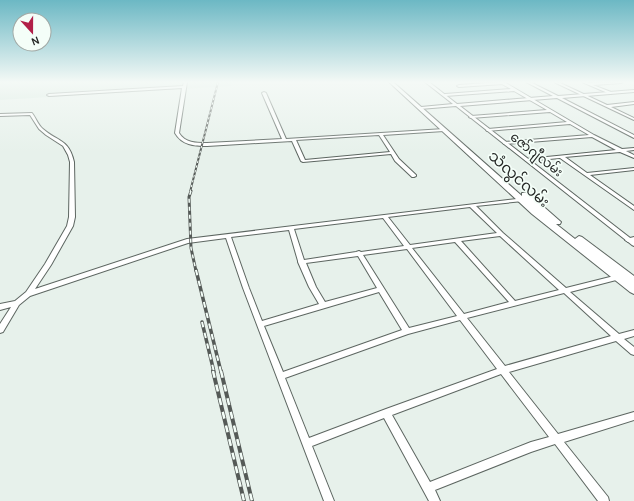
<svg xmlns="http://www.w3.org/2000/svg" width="634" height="501" font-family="Karla,'Noto Sans Myanmar',sans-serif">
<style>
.built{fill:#d5e7dd}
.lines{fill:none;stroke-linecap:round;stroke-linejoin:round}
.minor-casing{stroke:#5d6661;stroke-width:2}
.tertiary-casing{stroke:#5d6661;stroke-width:2}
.primary-casing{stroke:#5d6661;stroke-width:2}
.minor{fill:#fff;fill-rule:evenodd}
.tertiary{fill:#fff;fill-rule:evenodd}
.primary{fill:#fff;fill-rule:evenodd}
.rail-far3-casing{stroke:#555a57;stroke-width:2}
.rail-far2-casing{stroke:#555a57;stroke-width:3}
.rail-far1-casing{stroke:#555a57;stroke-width:3.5}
.rail-casing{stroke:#555a57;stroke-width:4}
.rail-far3{stroke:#f4fef8;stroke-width:1;stroke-dasharray:2.5;stroke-linecap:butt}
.rail-far2{stroke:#f4fef8;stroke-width:1.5;stroke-dasharray:4;stroke-linecap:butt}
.rail-far1{stroke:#f4fef8;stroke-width:2;stroke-dasharray:5.5;stroke-linecap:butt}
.rail{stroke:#f4fef8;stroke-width:2.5;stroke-dasharray:7;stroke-linecap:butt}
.labels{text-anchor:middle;stroke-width:3.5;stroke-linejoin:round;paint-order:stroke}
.far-street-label{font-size:13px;fill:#242725;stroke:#f4fef8}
.street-label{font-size:15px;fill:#242725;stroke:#f4fef8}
</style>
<rect width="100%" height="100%" fill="#e7f1eb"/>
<!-- built -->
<path class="built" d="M0,82H231L232,86L0,100Z"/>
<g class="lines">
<defs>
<path id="minor" d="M184,82H187L179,133C185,143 196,143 207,143L282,139L262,93L264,92L266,93L286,139L444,129L446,130L444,131L383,135L399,159L416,175V176L414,177H412L395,161L391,154L303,162L301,161L292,141L207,146C194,146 182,145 175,133L182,88L49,96L47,95L49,94L183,86ZM379,135L390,152L305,160L296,140Z
M500,82H504L594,135L622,149L634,148V150L626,151L634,155V158L620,152L565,157L587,173L634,168V170L590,175L634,206V210L560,158L527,161L525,160L527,159L616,150L592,137L504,144L503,143L505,142L589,135L570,124L487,131L486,130L488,129L567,122L550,112L471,118L469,117L471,116L547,110L514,91L445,96L443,95L445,94L511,89L502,84L459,87L457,86L459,85Z
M554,82H558L607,105L634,102V104L611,107L634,118V120Z
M582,82H586L589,83L623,82L621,83L593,85L611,92V94H610Z
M32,113C36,118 38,125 43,129C58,142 69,139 74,162L75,217L73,226L51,265L35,289L187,239L525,198L526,199L523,201L476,206L503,233L566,288L618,275H620L621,277L620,279L570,292L619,334L634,330V336L624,339L634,347V355L631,354L616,341L509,372L558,434L634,412V420L564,442L608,497L609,501H598L555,444L531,452L435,490L440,501H429L384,418L312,446L334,501H324L243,288L226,238L188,243L30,296L19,305L3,332L0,333V324L11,307L0,310V304L15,301L26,292L45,264L67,226L69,217L70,162L68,155L63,146L46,135L39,129L30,115L0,116V114ZM470,207L497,233L410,245L388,217ZM383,218L404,246L361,252L359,251L356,252L304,260L294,229ZM289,230L298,261V262L309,287L319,304L262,321L249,288L231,237ZM500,236L559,290L515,301L461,241ZM455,242L509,302L464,314L412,248ZM407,249L457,316L409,328L363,255ZM358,256L377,288L325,302L316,287L306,263ZM379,292L402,330L283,372L264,326ZM564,293L611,336L505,366L467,318ZM460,320L497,369L386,409L309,438L285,378L408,334ZM501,374L549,437L531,442L430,482L392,415Z
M634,237V241L628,242L625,240L626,239Z"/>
<path id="tertiary" d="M425,82H429L457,104L553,96L526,82H530L558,96L634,90V92L562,98L634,135V138L557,98L460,106L634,241V246L632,245L456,106L420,109V107H421L453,104Z"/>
<path id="primary" d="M389,82H393L522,196V193H528L561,222L560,224H556L575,239L579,236L582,237L634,276V294L630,292L532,214Z"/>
</defs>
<!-- minor casing -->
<use href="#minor" class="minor-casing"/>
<!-- tertiary casing -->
<use href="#tertiary" class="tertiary-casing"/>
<!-- primary casing -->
<use href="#primary" class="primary-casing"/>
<!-- minor -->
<use href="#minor" class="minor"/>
<!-- tertiary -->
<use href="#tertiary" class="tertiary"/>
<!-- primary -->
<use href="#primary" class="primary"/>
<defs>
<path id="rail-far3" d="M190,192L218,82"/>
<path id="rail-far2" d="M191,191L189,197L191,248L196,271"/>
<path id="rail-far1" d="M196,270L221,372
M202,322L214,372"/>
<path id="rail" d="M213,371L244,501
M221,371L252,501"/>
</defs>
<!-- rail-far3 casing -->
<use href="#rail-far3" class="rail-far3-casing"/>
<!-- rail-far2 casing -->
<use href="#rail-far2" class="rail-far2-casing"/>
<!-- rail-far1 casing -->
<use href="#rail-far1" class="rail-far1-casing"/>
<!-- rail casing -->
<use href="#rail" class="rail-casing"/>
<!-- rail-far3 -->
<use href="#rail-far3" class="rail-far3"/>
<!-- rail-far2 -->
<use href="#rail-far2" class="rail-far2"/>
<!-- rail-far1 -->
<use href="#rail-far1" class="rail-far1"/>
<!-- rail -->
<use href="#rail" class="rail"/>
</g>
<!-- sky -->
<linearGradient id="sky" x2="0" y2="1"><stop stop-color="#6cb8c4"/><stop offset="0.54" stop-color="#f4f9f6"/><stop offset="1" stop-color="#f4f9f6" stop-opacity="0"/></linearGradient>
<rect width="634" height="152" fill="url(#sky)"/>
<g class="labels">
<!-- far-street labels -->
<g class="far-street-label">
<text transform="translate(537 154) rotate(38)" y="5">ဇော်ဂျီလမ်း</text>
</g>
<!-- street labels -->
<g class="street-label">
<text transform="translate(519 179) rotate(42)" y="5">သံလွင်လမ်း</text>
</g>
</g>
<!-- north arrow -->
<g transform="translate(32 32) rotate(159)"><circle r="19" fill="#f4fef8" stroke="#a1a8a4"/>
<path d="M0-3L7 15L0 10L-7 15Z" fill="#b11f48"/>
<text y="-6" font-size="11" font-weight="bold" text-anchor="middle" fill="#242725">N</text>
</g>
</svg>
